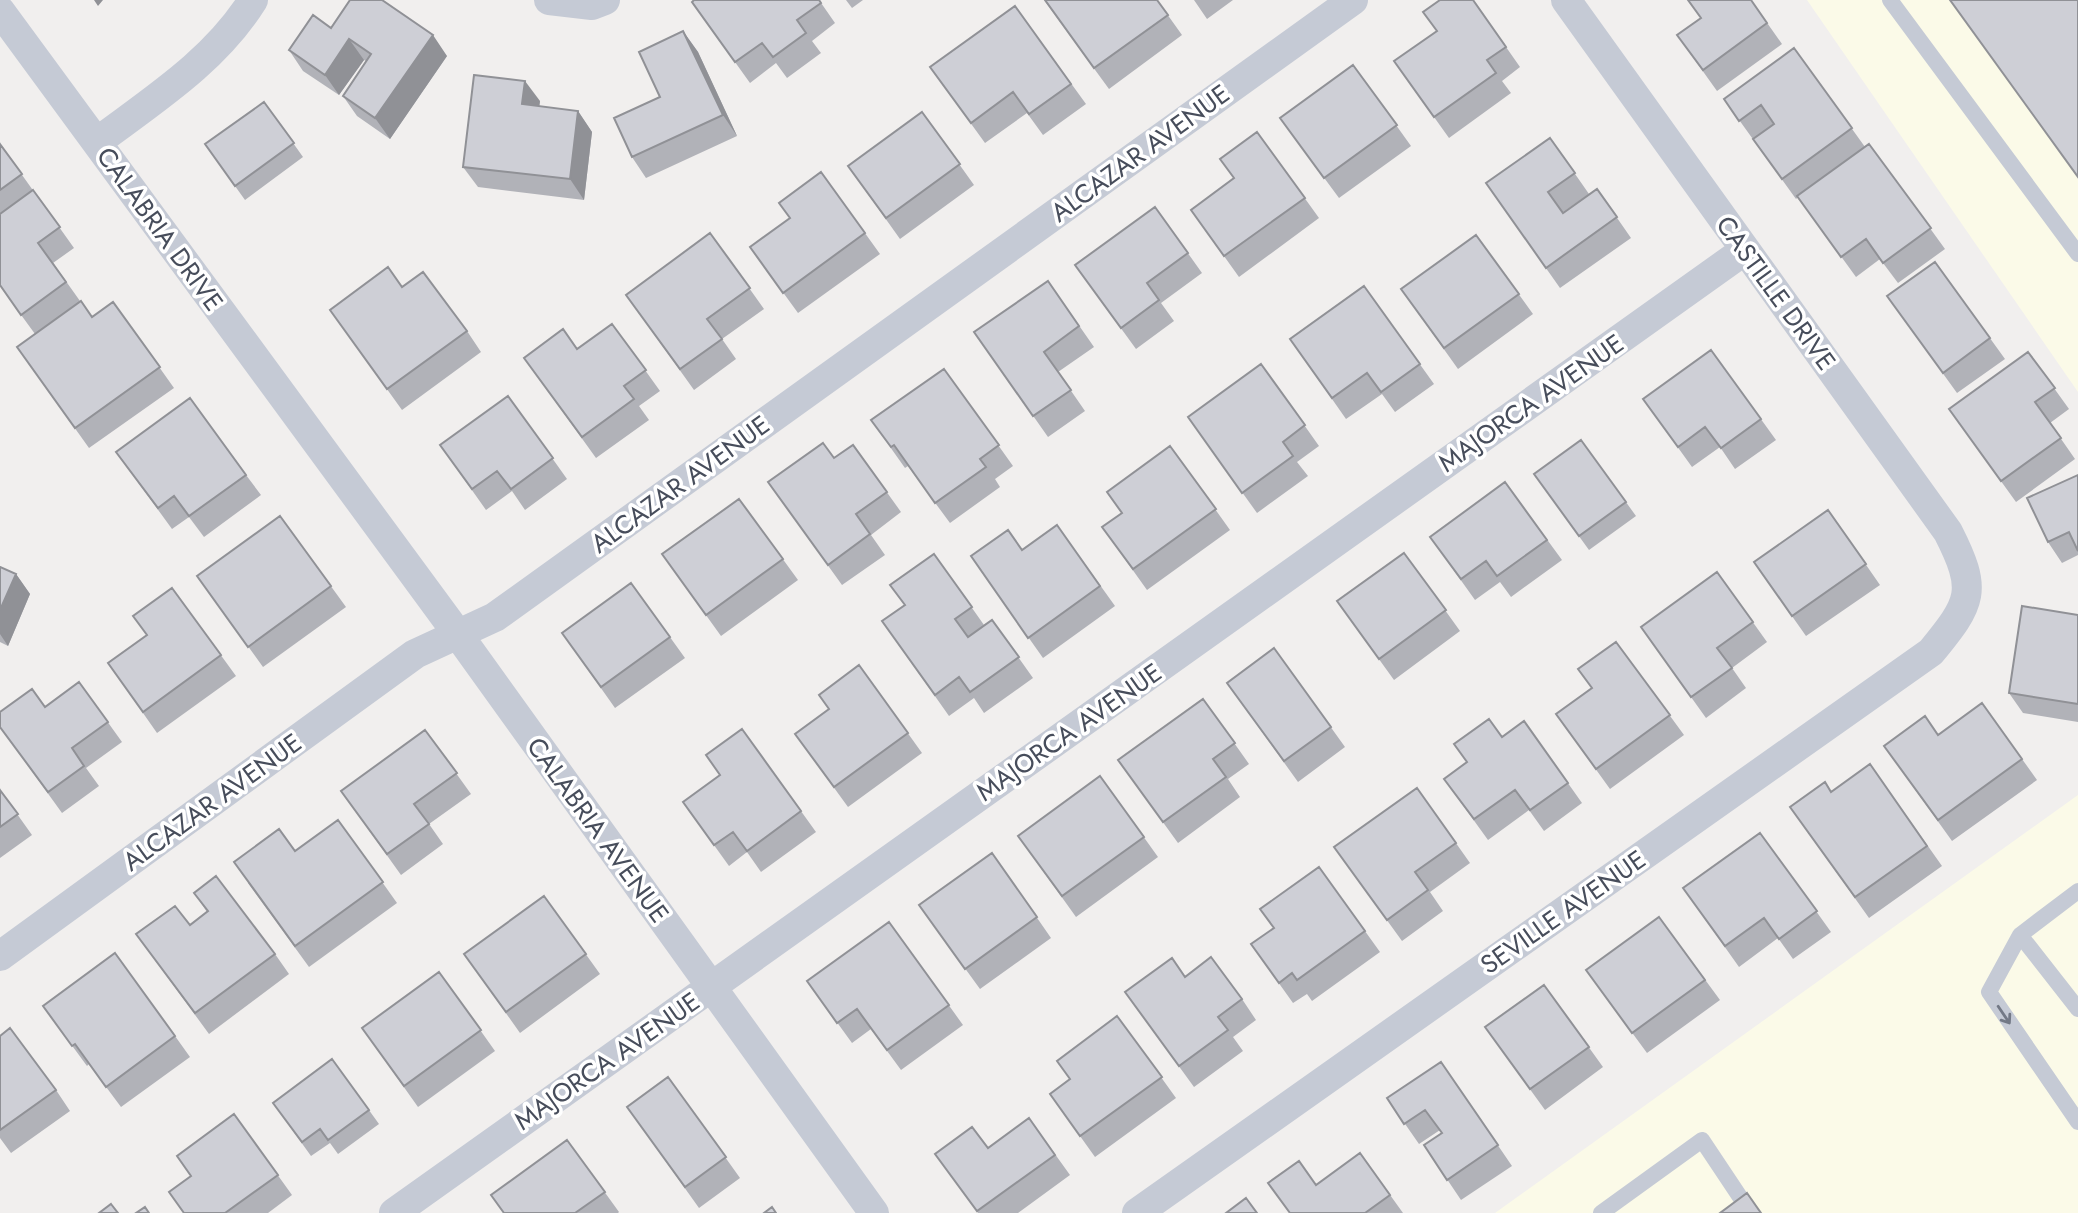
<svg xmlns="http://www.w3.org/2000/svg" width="2078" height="1213" font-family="Jost,sans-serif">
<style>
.commercial{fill:#fbfae8}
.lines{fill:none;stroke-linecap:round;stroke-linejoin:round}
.lane{stroke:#c5cad5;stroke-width:16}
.street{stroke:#c5cad5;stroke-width:30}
.wall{fill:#b1b2b8}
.shaded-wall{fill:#909196}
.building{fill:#cecfd6;stroke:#909196;stroke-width:2}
.oneway{stroke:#737986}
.labels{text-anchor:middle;stroke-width:7;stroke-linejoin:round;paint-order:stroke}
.street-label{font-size:26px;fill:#474d5b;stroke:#fff}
</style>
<rect width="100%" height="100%" fill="#f1efee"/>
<!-- commercial -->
<path class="commercial" d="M1807,0H2078V392Z
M2078,795V1213H1495Z"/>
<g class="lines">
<!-- lane -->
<path class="lane" d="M1890,0L2078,254
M2078,891L2020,935L2078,1009
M2020,935L1989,992L2078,1122
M1601,1213L1702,1140L1748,1209L1743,1213"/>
<!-- street -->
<path class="street" d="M549,0L592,5L605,0
M0,11L457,633L874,1213
M97,142C153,100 215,61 253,0
M0,956L415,654L495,617L1353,0
M394,1213L1745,250
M1137,1213L1931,652C1972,602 1978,591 1948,532L1566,0"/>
</g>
<!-- wall -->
<path class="wall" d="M819,0L835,23L812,41L821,53L787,78L776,63L750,83L692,2Z
M846,0H863L852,8Z
M1044,0H1157L1182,35L1109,89Z
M1194,0H1233L1207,19Z
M1751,0L1782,44L1717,91L1677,35Z
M1015,6L1086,104L1043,135L1027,113L985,143L930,67Z
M331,28L447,56L390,139L357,116L343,96L366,61L364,60L339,95L303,71L289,50Z
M683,31L698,52L737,136L646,178L632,157L660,97Z
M1437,31L1506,47L1520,67L1502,81L1511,93L1449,138L1394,61Z
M1794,48L1865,147L1869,144L1945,249L1898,283L1880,259L1856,277L1798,197L1796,199L1724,99Z
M1353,65L1411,146L1339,198L1280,118Z
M540,101L539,106L578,111L592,132L584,200L478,187L463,167Z
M264,102L303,157L245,200L205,144Z
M922,112L974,185L900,239L848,166Z
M1257,132L1319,218L1239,277L1191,210L1234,179Z
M1550,138L1589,194L1563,212V213L1597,189L1631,238L1560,288L1486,183Z
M0,144L74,248L53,263L80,301L92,317L113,302L174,388L89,448L17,347L35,334L0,286Z
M821,172L880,254L798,313L750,247L790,219Z
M1155,207L1202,273L1161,303L1174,321L1136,349L1075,265Z
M710,233L764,309L722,339L736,359L694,390L626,295Z
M1476,235L1533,314L1458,369L1401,289Z
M1935,262L2005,359L1957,393L1887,296Z
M1048,281L1094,347L1058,372L1085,411L1048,437L974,332Z
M1364,286L1434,384L1395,412L1382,394L1346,419L1290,339Z
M402,287L467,331L481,352L402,410L330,310Z
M612,324L660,391L639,406L649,420L596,458L524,358L577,349Z
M1711,350L1776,440L1735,469L1720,447L1692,467L1643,399Z
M2028,352L2069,409L2050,423L2075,459L2016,502L1949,409Z
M1261,364L1319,446L1297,462L1308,476L1257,513L1188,417Z
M944,369L1013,466L995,479L1000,487L950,523L908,466L905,468L871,420Z
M508,396L567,479L525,510L512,491L486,510L440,445Z
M1581,440L1636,516L1589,550L1534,474Z
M853,445L901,512L871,535L885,555L842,585L768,482L834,458Z
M1170,446L1230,530L1147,590L1102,527L1122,513Z
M116,452L246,475L261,495L204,537L189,517L172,529Z
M2078,475V555L2062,563L2048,542Z
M1505,482L1562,560L1511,597L1500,582L1475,600L1430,537Z
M739,499L798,580L721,636L662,554Z
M1828,510L1880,585L1806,636L1754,562Z
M280,516L346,607L263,667L197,576Z
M1057,525L1115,606L1043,658L971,556L1022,550Z
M1404,553L1460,631L1394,680L1337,601Z
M934,554L984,625L992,620L1033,678L984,713L974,698L949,716L882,621L904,605Z
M0,567L16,574L30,594L8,646L0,642Z
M1717,572L1767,642L1732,668L1746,688L1706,718L1641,627Z
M631,583L685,658L615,708L562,633Z
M172,588L236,676L157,733L108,663L147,635Z
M2078,615V722L2023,713L2009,693Z
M1616,642L1684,735L1610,789L1556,714L1591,688Z
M1274,648L1345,747L1298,782L1227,683Z
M859,665L922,753L848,807L795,734L829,709Z
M79,682L122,742L86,768L99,786L62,813L0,727L45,707Z
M1203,699L1249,764L1228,779L1240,797L1178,843L1118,760Z
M1982,703L2037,780L1952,841L1884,746L1938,735Z
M1524,721L1582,803L1544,831L1529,810L1488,840L1444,779Z
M742,729L816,832L761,872L747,852L729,866L683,802L720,775Z
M425,730L471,794L429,824L443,844L401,875L341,791Z
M1870,764L1942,866L1869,918L1790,807L1831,792Z
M1100,776L1158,857L1076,917L1018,836Z
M1417,788L1470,863L1430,892L1443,911L1402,941L1334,847Z
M0,790L32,835L0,858Z
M338,820L397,903L309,967L248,883L295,851Z
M1760,833L1831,932L1793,959L1778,938L1739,967L1683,888Z
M992,853L1051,938L980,989L919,905Z
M1319,867L1380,952L1312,1001L1307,994L1293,1003L1251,944L1273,929Z
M194,893L275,954L289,974L209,1034L136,934L190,925L207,912Z
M544,896L600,974L520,1033L464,954Z
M1659,917L1720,1000L1647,1053L1586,970Z
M889,922L963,1025L901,1070L871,1029L852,1043L807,981Z
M439,972L495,1051L418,1107L362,1028Z
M1185,977L1242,999L1256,1020L1233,1037L1243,1051L1194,1087L1125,992Z
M1544,985L1603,1067L1545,1110L1485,1027Z
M43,1006L175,1036L190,1057L121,1107L89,1064L87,1066Z
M1117,1016L1176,1098L1095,1157L1050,1094L1070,1079Z
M0,1036L56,1090L70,1111L11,1153L0,1138Z
M332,1059L379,1124L338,1154L330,1143L311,1156L273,1103Z
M1441,1062L1512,1166L1461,1200L1424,1145L1442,1133L1440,1130L1419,1144L1387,1098Z
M668,1077L740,1178L699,1208L627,1107Z
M234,1114L292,1195L268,1213H183L191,1176Z
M1029,1118L1070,1175L1018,1213H978L935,1154L988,1148Z
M567,1140L619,1212L618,1213H504Z
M1360,1153L1403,1213H1290L1316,1185Z"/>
<!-- shaded-wall -->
<path class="shaded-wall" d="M94,0H103L98,6Z
M683,31L698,52L737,136L723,115Z
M433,35L447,56L390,139L375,118Z
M349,39L364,60L339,95L325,75Z
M525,81L540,101L537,125L522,104Z
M578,111L592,132L584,200L570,179Z
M16,574L30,594L8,646L0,634V610Z"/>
<!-- building -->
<path class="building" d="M350,0H382L433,35L375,118L343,96L371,54L349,39L325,75L289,50L313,15L331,28Z
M694,0H819L821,3L797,20L806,33L773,57L762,43L735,62L692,2Z
M1045,0H1157L1168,15L1094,68Z
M1440,0H1473L1506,47L1487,60L1496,73L1434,117L1394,61L1437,31L1423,12Z
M1688,0H1751L1767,23L1703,70L1677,35L1701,18Z
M1950,0H2078V177Z
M1015,6L1071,84L1029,114L1013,92L971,123L930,67Z
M683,31L723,115L632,157L614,118L660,97L639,52Z
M1794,48L1852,128L1782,179L1753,139L1774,124L1761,105L1739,121L1724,99Z
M1353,65L1397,125L1324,178L1280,118Z
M474,75L525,81L522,104L578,111L570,179L463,167Z
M264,102L294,143L235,186L205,144Z
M922,112L960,164L886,218L848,166Z
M1257,132L1305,198L1224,256L1191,210L1234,178L1220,159Z
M1550,138L1575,173L1548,192L1563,213L1597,189L1617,217L1546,268L1486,183Z
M0,144L22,174L0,190Z
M1869,144L1931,228L1883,263L1866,239L1841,257L1797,196Z
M821,172L865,233L783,293L750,247L790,218L779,203Z
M33,190L60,227L38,243L66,282L21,315L0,285V214Z
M1155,207L1188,253L1147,283L1159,300L1121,328L1075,265Z
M710,233L750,288L707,319L722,339L680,369L626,295Z
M1476,235L1519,294L1444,348L1401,289Z
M1935,262L1990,338L1943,373L1887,296Z
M388,267L402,287L423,272L467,331L387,389L330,310Z
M1048,281L1079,326L1044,352L1071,390L1033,416L974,332Z
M1364,286L1420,364L1381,392L1367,373L1332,398L1290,339Z
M81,301L92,317L113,302L160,367L75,428L17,347Z
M612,324L646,370L624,386L634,399L582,437L524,358L563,329L577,349Z
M1711,350L1761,419L1721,448L1705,427L1678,447L1643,399Z
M2028,352L2055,388L2035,402L2061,438L2001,481L1949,409Z
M1261,364L1305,425L1283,442L1293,456L1242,493L1188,417Z
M944,369L999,445L980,459L986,467L935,503L894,445L891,447L871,420Z
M508,396L553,458L511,489L497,471L472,489L440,445Z
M190,398L246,475L189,516L174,496L158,508L116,452Z
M1581,440L1626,502L1579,536L1534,474Z
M823,443L834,458L853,445L887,492L856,514L870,534L828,565L768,482Z
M1170,446L1216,509L1133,569L1102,527L1122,513L1107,492Z
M2078,475V551L2069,532L2048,542L2027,498Z
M1505,482L1547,540L1497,576L1486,561L1461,579L1430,537Z
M739,499L783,559L706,615L662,554Z
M1828,510L1866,564L1792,616L1754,562Z
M280,516L331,586L248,647L197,576Z
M1057,525L1100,586L1028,638L971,556L1008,530L1022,550Z
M1404,553L1446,610L1379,659L1337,601Z
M934,554L972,607L955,619L968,637L992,620L1019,657L970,692L959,677L935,695L882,621L905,605L890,585Z
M0,567L16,574L0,610Z
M1717,572L1753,622L1717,648L1732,668L1691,697L1641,627Z
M631,583L670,637L601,687L562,633Z
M172,588L221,655L143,712L108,663L147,635L133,616Z
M2022,606L2078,615V704L2009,693Z
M1616,642L1670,715L1596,769L1556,714L1592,688L1578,669Z
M1274,648L1331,727L1284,761L1227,683Z
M859,665L908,733L834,787L795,734L829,709L819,695Z
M79,682L108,722L72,748L84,766L48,792L0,727V712L32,689L45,707Z
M1203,699L1235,743L1213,759L1226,777L1163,822L1118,760Z
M1982,703L2022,759L1938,820L1884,746L1925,716L1938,735Z
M1489,719L1502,737L1524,721L1568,783L1530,810L1515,790L1474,819L1444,779L1467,762L1454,744Z
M742,729L801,811L747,851L733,832L714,845L683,802L720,775L706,755Z
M425,730L457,773L414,804L429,824L387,854L341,791Z
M1870,764L1927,846L1855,897L1790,807L1825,782L1831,792Z
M1100,776L1144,837L1062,896L1018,836Z
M1417,788L1456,843L1415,872L1428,890L1387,920L1334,847Z
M0,790L18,814L0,827Z
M338,820L383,882L295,946L234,862L279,829L295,851Z
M1760,833L1817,911L1779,939L1764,918L1725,946L1683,888Z
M992,853L1037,917L965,969L919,905Z
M1319,867L1365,931L1297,980L1292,973L1279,983L1251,944L1274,928L1260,909Z
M216,876L275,954L195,1013L136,934L175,906L190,925L208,911L194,893Z
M544,896L586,954L506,1012L464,954Z
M1659,917L1705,980L1632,1033L1586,970Z
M889,922L949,1005L887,1050L857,1009L837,1023L807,981Z
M115,953L175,1036L106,1087L75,1044L72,1046L43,1006Z
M1211,957L1242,999L1218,1017L1228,1030L1179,1066L1125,992L1172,958L1185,977Z
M439,972L481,1030L404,1086L362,1028Z
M1544,985L1589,1047L1530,1089L1485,1027Z
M1117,1016L1162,1077L1080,1136L1050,1094L1070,1079L1057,1061Z
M10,1028L56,1090L0,1130V1036Z
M332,1059L369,1110L328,1140L320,1129L302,1142L273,1103Z
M1441,1062L1498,1145L1447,1180L1424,1145L1442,1133L1425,1110L1404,1124L1387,1098Z
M668,1077L726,1157L685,1187L627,1107Z
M234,1114L278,1175L225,1213H184L169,1192L191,1176L177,1156Z
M1029,1118L1055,1155L977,1211L935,1154L972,1127L988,1148Z
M567,1140L605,1192L575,1213H504L491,1195Z
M1360,1153L1390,1195L1365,1213H1290L1268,1183L1299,1161L1316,1185Z
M1747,1193L1761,1213H1720Z
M1246,1198L1257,1213H1226Z
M111,1204L118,1213H99Z
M145,1207L149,1213H136Z
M772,1207L776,1213H764Z"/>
<!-- one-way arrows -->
<defs><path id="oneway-shaft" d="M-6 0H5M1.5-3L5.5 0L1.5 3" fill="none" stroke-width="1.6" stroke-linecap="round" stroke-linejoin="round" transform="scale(1.75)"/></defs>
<use class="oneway" href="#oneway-shaft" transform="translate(2004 1015) rotate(56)"/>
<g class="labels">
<!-- street labels -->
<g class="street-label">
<text transform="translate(1140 153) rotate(-36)" y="9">ALCAZAR AVENUE</text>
<text transform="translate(160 229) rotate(54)" y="9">CALABRIA DRIVE</text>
<text transform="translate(1776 293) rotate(54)" y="9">CASTILLE DRIVE</text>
<text transform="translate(1531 403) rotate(-35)" y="9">MAJORCA AVENUE</text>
<text transform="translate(680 484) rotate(-36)" y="9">ALCAZAR AVENUE</text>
<text transform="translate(1069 732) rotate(-35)" y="9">MAJORCA AVENUE</text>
<text transform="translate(212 802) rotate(-36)" y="9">ALCAZAR AVENUE</text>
<text transform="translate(598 830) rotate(54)" y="9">CALABRIA AVENUE</text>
<text transform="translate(1563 912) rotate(-35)" y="9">SEVILLE AVENUE</text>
<text transform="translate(607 1061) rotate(-35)" y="9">MAJORCA AVENUE</text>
</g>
</g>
</svg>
